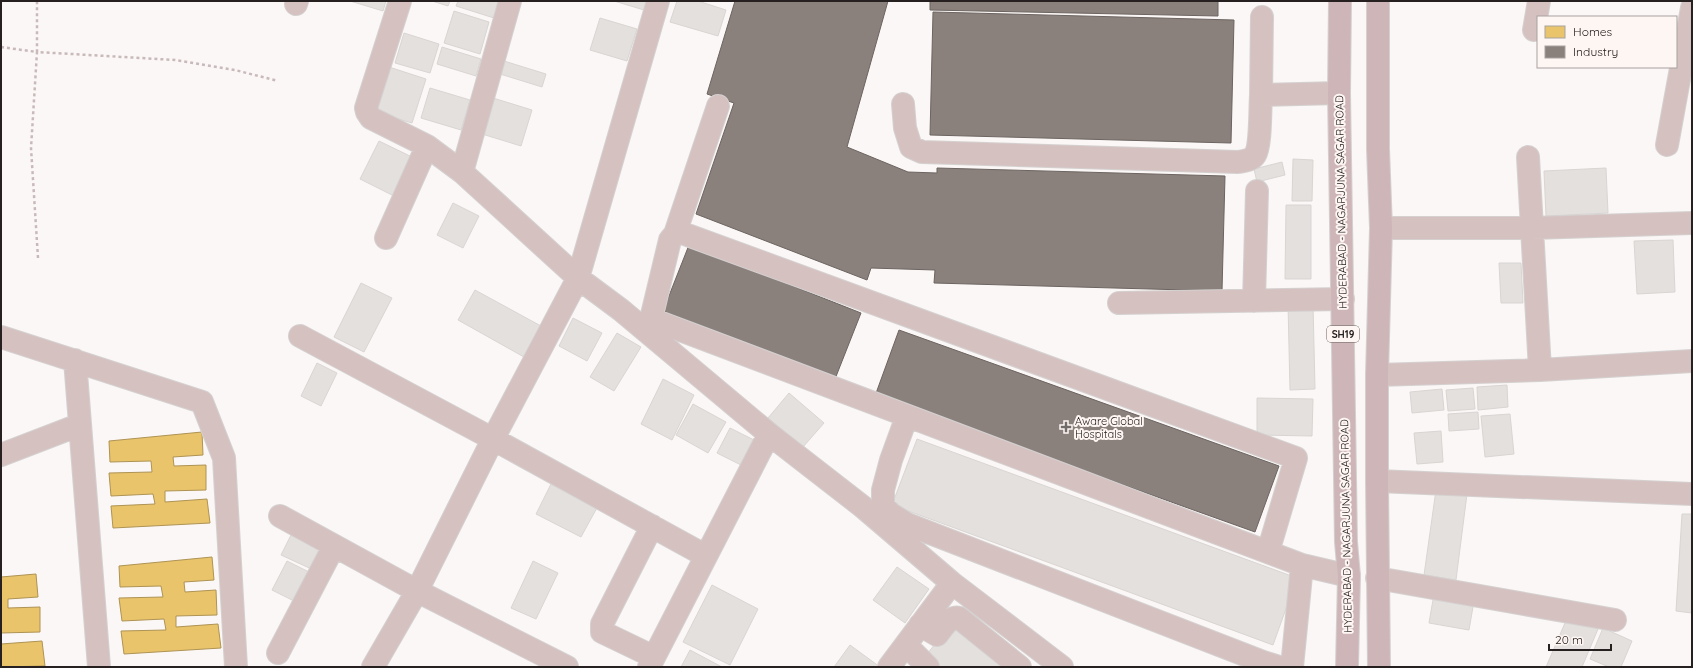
<svg xmlns="http://www.w3.org/2000/svg" width="1693" height="668" font-family="Quicksand,sans-serif">
<style>
.homes{fill:#e9c46a;stroke:#ae9354}
.industry{fill:#8a817c;stroke:#6c6460}
.building{fill:#e3e0de;stroke:#d8d5d3}
.lines{fill:none;stroke-linecap:round;stroke-linejoin:round}
.minor-casing{stroke:#d4d1d0;stroke-width:24}
.major-casing{stroke:#d4d1d0;stroke-width:24}
.path{stroke:#c8baba;stroke-width:2.5;stroke-dasharray:3 3;stroke-linecap:butt}
.minor{stroke:#d6c1c1;stroke-width:22}
.major{stroke:#ceb6b8;stroke-width:22}
.poi-dot{fill:#716c6b;stroke:#fef6f3;stroke-width:1.5}
.labels{text-anchor:middle;stroke-width:4;stroke-linejoin:round;paint-order:stroke}
.shield{fill:#fef6f3;stroke:#67615f;stroke-width:1}
.shield-label{font-size:10px;font-weight:bold;fill:#262120}
.street-label{font-size:11px;fill:#262120;stroke:#fef6f3}
.poi-label{font-size:11px;fill:#262120;stroke:#fef6f3;text-anchor:start}
</style>
<rect width="100%" height="100%" fill="#fbf7f6"/>
<!-- homes -->
<path class="homes" d="M202,432L203,455L173,457L174,466L206,465V490L165,491V502L207,499L210,523L113,528L111,506L155,504L153,494L111,496L109,473L152,472L151,461L110,462L109,441Z
M212,557L214,580L184,582L185,592L216,590L217,615L176,616V627L218,624L221,648L124,654L121,631L166,630L164,619L122,621L119,598L163,597L161,586L120,587L119,566Z
M36,574L38,597L8,599V608L40,607V632L1,633V577Z
M42,641L45,666L1,667V644Z"/>
<!-- industry -->
<path class="industry" d="M735,1H888L847,147L908,172L937,173V168L1225,176L1222,291L934,283L935,270L871,268L867,280L696,214L734,103L707,94Z
M930,1H1218V16L930,10Z
M933,12L1234,20L1231,143L930,135Z
M689,245L861,313L835,379L663,311Z
M899,330L1279,466L1255,532L875,396Z"/>
<!-- building -->
<path class="building" d="M350,1H386L383,11Z
M432,1H450L448,6Z
M458,1H499L494,18L456,6Z
M614,1H647L644,10Z
M677,1H698L726,10L718,36L670,22Z
M454,11L489,22L480,54L444,43Z
M600,18L637,29L627,61L590,50Z
M404,33L439,44L430,73L395,63Z
M442,47L481,59L476,76L437,64Z
M504,61L546,74L542,87L500,74Z
M389,67L426,79L412,123L375,112Z
M430,88L470,100L461,130L421,118Z
M493,98L532,110L521,146L482,134Z
M379,141L414,158L394,196L360,179Z
M1293,159L1313,160L1312,201H1292Z
M1282,162L1285,175L1257,182L1254,169Z
M1606,168L1608,213L1546,216L1544,171Z
M453,203L479,216L463,248L437,235Z
M1286,205H1311V279H1285Z
M1673,240L1675,292L1637,294L1634,241Z
M1499,263H1521L1523,303H1501Z
M361,283L392,298L364,352L334,337Z
M475,290L541,326L524,357L458,320Z
M1288,304H1313L1315,389L1290,390Z
M573,318L602,333L587,361L559,346Z
M617,333L641,347L614,391L590,377Z
M317,363L337,373L321,406L301,396Z
M663,379L694,395L672,440L641,424Z
M1507,385L1508,407L1478,410L1477,387Z
M1473,388L1475,409L1448,411L1446,390Z
M1442,389L1444,410L1412,413L1410,392Z
M789,393L824,423L803,447L768,418Z
M1257,398L1313,399L1312,436L1257,435Z
M693,404L726,422L708,453L676,435Z
M1478,412L1479,429L1449,431L1448,414Z
M1510,414L1514,454L1485,457L1481,416Z
M730,428L756,441L743,466L717,453Z
M1441,431L1443,462L1417,464L1414,433Z
M917,439L1297,578L1273,645L892,505Z
M552,482L598,506L581,537L536,514Z
M1436,490L1467,494L1456,580L1424,575Z
M1682,514H1692V613L1676,611Z
M291,535L327,553L318,572L281,555Z
M287,561L313,574L298,603L272,590Z
M533,561L558,573L536,619L511,608Z
M897,567L929,589L905,623L873,600Z
M712,585L758,609L730,665L683,642Z
M1434,594L1474,601L1469,630L1429,623Z
M1568,616L1598,629L1582,667H1546Z
M953,621L1011,667H936L924,658Z
M1603,628L1632,641L1621,667H1609L1590,659Z
M850,645L880,667H834Z
M690,650L722,667H681Z"/>
<g class="lines">
<defs>
<path id="minor" d="M658,1L578,278L621,310L769,434L863,507L952,583L1062,667
M296,4L297,1
M1534,30L1539,1
M1261,95L1262,17
M903,104L905,128L911,147L922,152L1238,162C1244,161 1252,160 1255,155C1261,146 1260,108 1261,95L1339,93
M1667,145L1692,8
M1528,157L1540,370
M462,172L510,1
M1381,228H1532L1692,223
M675,234L718,106
M386,238L427,146
M1254,301L1257,191
M1119,303L1343,299
M651,319L670,240L675,234L682,233L1296,458L1268,552
M644,329L651,319L1302,565L1349,576
M300,336L493,439L706,556
M1,337L202,402L224,458L236,667
M75,360L99,667
M1377,375L1540,370L1692,361
M907,416L891,460L883,490V506L891,514L907,524L1263,662L1279,667
M1,455L79,425
M1377,481L1692,494
M280,516L417,591L567,667
M652,526L602,624V632L654,657
M1377,578L1615,620
M920,625L937,635C942,629 950,615 959,618L1020,667
M904,647L913,652L928,667
M278,653L334,546
M373,667L417,591L493,439L578,278L462,172L427,146L371,118L367,112L366,108L400,1
M649,667L769,434
M889,667L952,583
M1292,667L1302,565"/>
<path id="major" d="M1340,1L1339,93L1346,542L1349,576L1347,667
M1378,1V149L1381,228L1377,375V481L1379,667"/>
</defs>
<!-- minor casing -->
<use href="#minor" class="minor-casing"/>
<!-- major casing -->
<use href="#major" class="major-casing"/>
<!-- path -->
<path class="path" d="M1,47L37,52V1
M38,258L31,148L37,52L175,60L235,70L278,81"/>
<!-- minor -->
<use href="#minor" class="minor"/>
<!-- major -->
<use href="#major" class="major"/>
</g>
<!-- markers -->
<path class="poi-dot" d="M1064 421h4v4h4v4h-4v4h-4v-4h-4v-4h4z"/>
<g class="labels">
<!-- shield labels -->
<rect class="shield" x="1327" y="326" width="32" height="16" rx="3"/>
<g class="shield-label">
<text x="1343" y="338">SH19</text>
</g>
<!-- street labels -->
<g class="street-label">
<text transform="translate(1341 202) rotate(-91)" y="4">HYDERABAD - NAGARJUNA SAGAR ROAD</text>
<text transform="translate(1346 526) rotate(-91)" y="4">HYDERABAD - NAGARJUNA SAGAR ROAD</text>
</g>
<!-- poi labels -->
<g class="poi-label">
<text x="1075" y="425">Aware Global<tspan x="1075" dy="13">Hospitals</tspan></text>
</g>
</g>
<!-- border -->
<rect width="1693" height="668" fill="none" stroke="#262120" stroke-width="4"/>
<!-- legend -->
<rect x="1537" y="16" width="140" height="52" fill="#fef6f3" stroke="#a8a19f"/>
<rect x="1545" y="26" width="20" height="12" fill="#e9c46a" stroke="#a8a19f"/>
<text x="1573" y="36" font-size="12" fill="#262120">Homes</text>
<rect x="1545" y="46" width="20" height="12" fill="#8a817c" stroke="#a8a19f"/>
<text x="1573" y="56" font-size="12" fill="#262120">Industry</text>
<!-- scale -->
<path d="M1549 644v6h62v-6" fill="none" stroke="#262120" stroke-width="2"/>
<text x="1555" y="644" font-size="12" fill="#262120" stroke="#fef6f3" stroke-width="3" paint-order="stroke">20 m</text>
</svg>
